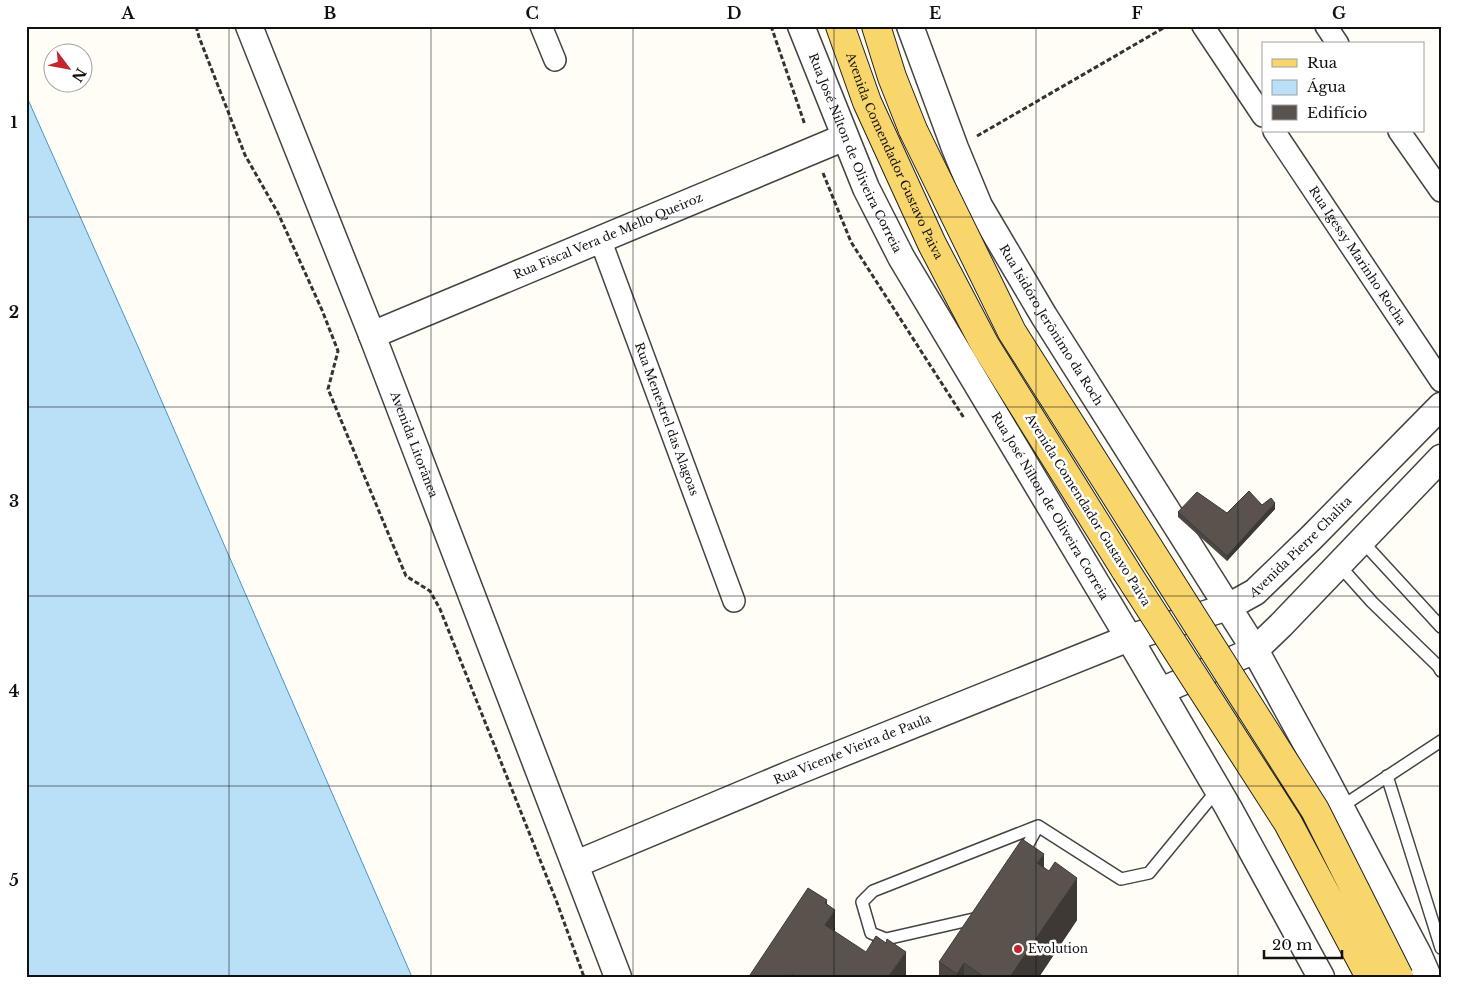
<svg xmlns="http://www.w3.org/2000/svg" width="1467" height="1003" font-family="'Libre Baskerville',serif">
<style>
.water{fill:#b9e0f7;stroke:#3f96cf}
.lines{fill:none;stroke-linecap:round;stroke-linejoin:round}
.service-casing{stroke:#444;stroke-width:14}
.minor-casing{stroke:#444;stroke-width:24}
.tertiary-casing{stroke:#444;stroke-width:29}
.primary-casing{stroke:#222;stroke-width:30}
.path{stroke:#333;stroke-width:3;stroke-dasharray:5 2.5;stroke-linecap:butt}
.service{stroke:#fff;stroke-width:11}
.minor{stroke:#fff;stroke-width:21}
.tertiary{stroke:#fff;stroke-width:26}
.primary{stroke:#f9d66b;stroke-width:28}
.primary-bridge-casing{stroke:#222;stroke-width:30;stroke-linecap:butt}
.primary-bridge{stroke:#f9d66b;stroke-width:28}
.wall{fill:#4d4742}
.shaded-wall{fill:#3f3936}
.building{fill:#5a524d;stroke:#3f3936}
.grid{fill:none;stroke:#111;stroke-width:1;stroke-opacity:0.55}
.poi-dot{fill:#c4262e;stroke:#fff;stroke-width:2}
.labels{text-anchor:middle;stroke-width:5;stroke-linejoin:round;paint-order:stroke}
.street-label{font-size:12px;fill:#111;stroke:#fff}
.poi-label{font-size:12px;fill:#111;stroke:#fff;text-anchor:start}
.neatline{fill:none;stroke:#111;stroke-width:2}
.grid-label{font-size:16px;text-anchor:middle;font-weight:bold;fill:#111}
</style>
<rect width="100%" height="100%" fill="#fffdf5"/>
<!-- water -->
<path class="water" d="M26,95L139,349L412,977H26Z"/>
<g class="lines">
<defs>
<path id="service" d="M1361,540L1441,627
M1338,564L1372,602L1438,666L1441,671
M1387,776L1441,948
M1341,807L1441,741
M1038,826L996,902L978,918L886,939L871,933L862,902L873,891Z
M1038,826L1121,879L1149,873L1218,789"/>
<g id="minor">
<path d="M541,26L555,60"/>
<path d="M1203,26L1263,116"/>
<path d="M1326,26L1338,44"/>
<path id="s1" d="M1274,131L1441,381"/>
<path d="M1399,131L1441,191"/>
<path id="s2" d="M600,239L734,601"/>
</g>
<g id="tertiary">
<path id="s3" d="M249,26L372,335L618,977"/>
<path id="s4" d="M801,26L866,188L901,257L1129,638L1228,807L1321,977"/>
<path id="s5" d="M910,26L955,148L979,206L1044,316L1255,650L1324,776L1418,954L1428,977"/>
<path id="s6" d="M372,335L845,137"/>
<path d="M1161,691L1255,650L1281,625L1441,458"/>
<path id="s7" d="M576,864L793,773L1129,638L1228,607L1255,592L1311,538L1441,406"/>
</g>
<g id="primary">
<path id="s8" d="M840,26L867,102L932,244L985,345L1126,571"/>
<path d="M876,26L892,77L913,130"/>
</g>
</defs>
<!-- service casing -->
<use href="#service" class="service-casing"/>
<!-- minor casing -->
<use href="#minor" class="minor-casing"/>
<!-- tertiary casing -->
<use href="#tertiary" class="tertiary-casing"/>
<!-- primary casing -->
<use href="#primary" class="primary-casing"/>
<!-- path -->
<path class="path" d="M196,26L199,37L245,155L278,213L322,310L338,351L328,389L406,576L430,591L440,609L556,900L584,977
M771,26L805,125
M977,136L1167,26
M823,173L851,242L964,418"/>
<!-- service -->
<use href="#service" class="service"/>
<!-- minor -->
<use href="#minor" class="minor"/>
<!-- tertiary -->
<use href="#tertiary" class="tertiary"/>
<!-- primary -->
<use href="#primary" class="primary"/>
<defs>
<path id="primary-bridge" d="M913,130L1012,332L1315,810L1399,977
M1126,571L1288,823L1370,977"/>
</defs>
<!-- primary-bridge casing -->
<use href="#primary-bridge" class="primary-bridge-casing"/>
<!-- primary-bridge -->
<use href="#primary-bridge" class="primary-bridge"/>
</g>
<!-- wall -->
<path class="wall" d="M1262,505L1275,509L1227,561L1178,517V512L1227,513Z
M1044,867L1077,920L1039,977H939V962Z"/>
<!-- shaded-wall -->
<path class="shaded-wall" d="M1275,503V509L1227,561V556Z
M1044,854V897L1037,863Z
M1077,878V920L1039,977H1010Z
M827,900V922L835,910V952L825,968V903Z
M906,952V977H888Z
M964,963V977H957V974Z"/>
<!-- building -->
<path class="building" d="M1249,491L1262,505L1271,498L1275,503L1227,556L1178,512L1197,492L1227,513Z
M1022,839L1044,854L1037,863L1049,871L1055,862L1077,878L1010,977H984L964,963L957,974L939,962Z
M808,888L827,900L825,903L835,910L825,925L866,952L876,936L886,943L887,939L906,952L888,977H796L792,974L790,977H753L750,975Z"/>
<!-- grid -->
<path class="grid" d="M229,26V977M431,26V977M633,26V977M834,26V977M1036,26V977M1238,26V977M26,217H1441M26,407H1441M26,596H1441M26,786H1441"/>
<!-- markers -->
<circle class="poi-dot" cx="1018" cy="949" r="5"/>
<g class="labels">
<!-- street labels -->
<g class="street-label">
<text dy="4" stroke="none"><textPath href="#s4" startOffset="138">Rua José Nilton de Oliveira Correia</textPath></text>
<text dy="4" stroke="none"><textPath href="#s8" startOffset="141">Avenida Comendador Gustavo Paiva</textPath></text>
<text dy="4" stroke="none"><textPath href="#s6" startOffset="256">Rua Fiscal Vera de Mello Queiroz</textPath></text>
<text dy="4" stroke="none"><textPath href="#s1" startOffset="150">Rua Igessy Marinho Rocha</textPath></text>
<text dy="4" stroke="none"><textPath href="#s5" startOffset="332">Rua Isidóro Jerônimo da Roch</textPath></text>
<text dy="4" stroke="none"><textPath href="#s2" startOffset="192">Rua Menestrel das Alagoas</textPath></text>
<text dy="4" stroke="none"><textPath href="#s3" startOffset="450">Avenida Litorânea</textPath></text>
<text dy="4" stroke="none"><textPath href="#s4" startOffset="542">Rua José Nilton de Oliveira Correia</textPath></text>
<text transform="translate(1088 510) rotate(58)" y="4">Avenida Comendador Gustavo Paiva</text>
<text dy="4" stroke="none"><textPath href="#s7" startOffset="796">Avenida Pierre Chalita</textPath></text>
<text dy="4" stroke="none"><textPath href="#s7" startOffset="299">Rua Vicente Vieira de Paula</textPath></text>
</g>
<!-- poi labels -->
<g class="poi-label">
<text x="1028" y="953">Evolution</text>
</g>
</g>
<!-- border -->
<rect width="1467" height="1003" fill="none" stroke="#ffffff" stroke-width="55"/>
<!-- legend -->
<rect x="1262" y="42" width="162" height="90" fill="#ffffff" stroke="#a0a0a0"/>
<rect x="1272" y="59" width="25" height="8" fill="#f9d66b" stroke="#a0a0a0"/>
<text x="1307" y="68" font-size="15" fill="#111111">Rua</text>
<rect x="1272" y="80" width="25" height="15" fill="#b9e0f7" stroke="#a0a0a0"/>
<text x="1307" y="92" font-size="15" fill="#111111">Água</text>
<rect x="1272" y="105" width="25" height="15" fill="#5a524d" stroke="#a0a0a0"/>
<text x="1307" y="118" font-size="15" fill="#111111">Edifício</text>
<!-- north arrow -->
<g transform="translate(68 68) rotate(122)"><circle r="24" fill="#ffffff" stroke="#a0a0a0"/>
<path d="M0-4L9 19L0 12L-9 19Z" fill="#c4262e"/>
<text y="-8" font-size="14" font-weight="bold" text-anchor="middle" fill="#111111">N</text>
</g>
<!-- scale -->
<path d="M1264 950v8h78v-8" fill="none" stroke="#111111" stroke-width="2.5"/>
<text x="1272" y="950" font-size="15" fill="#111111" stroke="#ffffff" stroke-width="4" paint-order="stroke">20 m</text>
<rect x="28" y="28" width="1412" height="948" class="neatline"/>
<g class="grid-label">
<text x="128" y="19">A</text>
<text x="330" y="19">B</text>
<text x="532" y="19">C</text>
<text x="734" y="19">D</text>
<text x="935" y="19">E</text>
<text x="1137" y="19">F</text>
<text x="1339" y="19">G</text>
<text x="14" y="128">1</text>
<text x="14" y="318">2</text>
<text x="14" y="507">3</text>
<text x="14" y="697">4</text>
<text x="14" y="886">5</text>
</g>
</svg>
